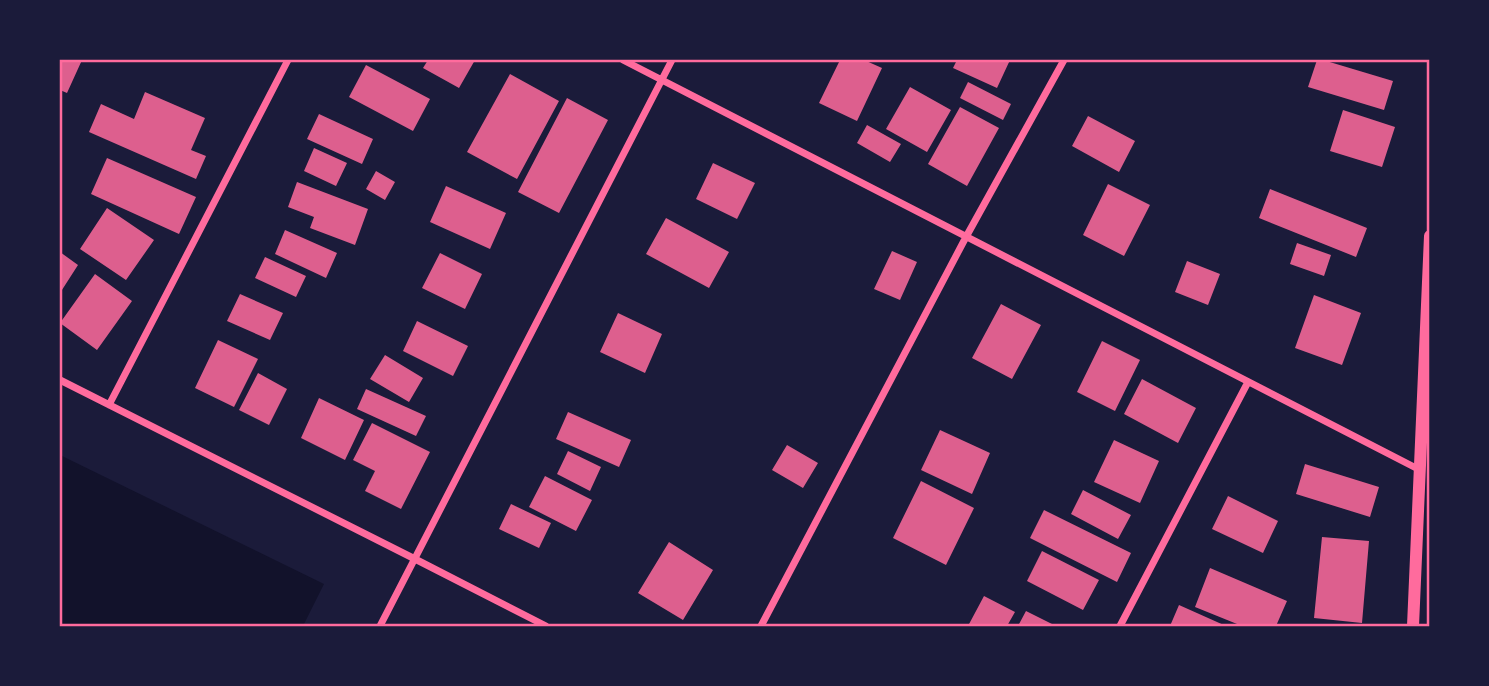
<svg xmlns="http://www.w3.org/2000/svg" width="1489" height="686" font-family="'Noto Serif',serif">
<style>
.water{fill:#12122b}
.building{fill:#dd5f8e}
.lines{fill:none;stroke-linecap:round;stroke-linejoin:round}
.minor{stroke:#ff6b9d;stroke-width:7}
.tertiary{stroke:#ff6b9d;stroke-width:12}
.neatline{fill:none;stroke:#ff6b9d;stroke-width:2.5}
</style>
<rect width="100%" height="100%" fill="#1b1b3a"/>
<!-- water -->
<path class="water" d="M60,455L324,584L303,626H60Z"/>
<!-- building -->
<path class="building" d="M60,60H82L67,93L60,90Z
M428,60H475L459,88L423,68Z
M840,60H864L882,68L857,121L819,103Z
M957,60H1010L997,88L953,68Z
M1317,60H1323L1393,81L1384,110L1308,87Z
M366,65L430,99L413,131L349,97Z
M510,74L559,101L517,179L467,152Z
M968,82L1011,104L1003,120L960,98Z
M910,87L951,110L927,152L886,129Z
M145,92L205,118L191,150L206,156L196,179L89,132L101,104L134,119Z
M567,98L608,120L559,213L518,192Z
M960,107L999,128L967,186L928,164Z
M1343,110L1395,127L1382,167L1330,151Z
M319,114L373,139L362,164L307,139Z
M1088,116L1135,141L1119,172L1072,146Z
M867,125L901,144L890,162L857,143Z
M314,148L347,163L336,186L304,171Z
M107,158L196,197L179,234L91,194Z
M713,163L755,183L737,219L696,199Z
M376,171L395,182L385,200L366,189Z
M297,182L368,209L355,245L310,228L314,217L288,207Z
M1108,184L1150,205L1124,256L1083,235Z
M446,186L506,213L490,249L430,222Z
M1270,189L1367,228L1356,257L1259,218Z
M107,208L154,240L126,280L80,249Z
M666,218L729,252L709,288L646,254Z
M285,230L337,253L326,278L275,254Z
M1297,243L1331,255L1324,276L1290,264Z
M892,251L917,262L900,300L874,289Z
M60,252L78,265L60,293Z
M440,253L482,274L465,309L422,288Z
M265,257L306,276L296,297L255,278Z
M1187,261L1220,274L1208,305L1175,292Z
M95,274L132,301L97,350L60,323Z
M240,294L283,313L270,340L227,321Z
M1314,295L1361,313L1342,365L1295,348Z
M1001,304L1041,325L1012,379L972,358Z
M618,313L662,334L645,373L600,352Z
M417,321L468,346L453,376L403,351Z
M218,340L258,359L234,407L195,388Z
M1102,341L1140,360L1115,411L1077,392Z
M385,355L423,378L409,402L370,379Z
M258,373L287,389L269,425L239,410Z
M1142,379L1196,408L1178,443L1124,414Z
M366,389L426,416L416,436L357,409Z
M319,398L364,420L345,460L301,438Z
M568,412L631,440L619,467L556,439Z
M372,423L430,452L401,509L365,491L375,471L353,460Z
M940,430L990,453L972,494L921,470Z
M1114,440L1159,461L1140,503L1094,482Z
M787,445L818,463L803,488L772,470Z
M568,451L601,467L590,491L557,474Z
M1305,464L1379,487L1370,517L1296,494Z
M545,476L592,500L576,531L529,507Z
M921,481L974,508L946,565L893,538Z
M1083,490L1131,515L1118,539L1071,514Z
M1228,496L1278,521L1263,553L1212,529Z
M511,504L551,523L539,548L499,529Z
M1044,510L1131,553L1117,582L1030,538Z
M1322,537L1369,541L1362,623L1314,618Z
M669,542L713,570L683,620L638,593Z
M1042,551L1099,580L1083,610L1027,581Z
M1210,568L1287,601L1276,626H1242L1195,607Z
M984,596L1015,612L1007,626H968Z
M1179,605L1226,626H1170Z
M1026,611L1056,626H1018Z"/>
<g class="lines">
<!-- minor -->
<path class="minor" d="M623,60L1420,470
M60,380L415,559L546,626
M109,405L288,60
M380,626L672,60
M761,626L966,237L1064,60
M1120,626L1248,382"/>
<!-- tertiary -->
<path class="tertiary" d="M1413,626L1430,236"/>
</g>
<!-- border -->
<rect width="1489" height="686" fill="none" stroke="#1b1b3a" stroke-width="122"/>
<rect x="61" y="61" width="1367" height="564" class="neatline"/>
</svg>
